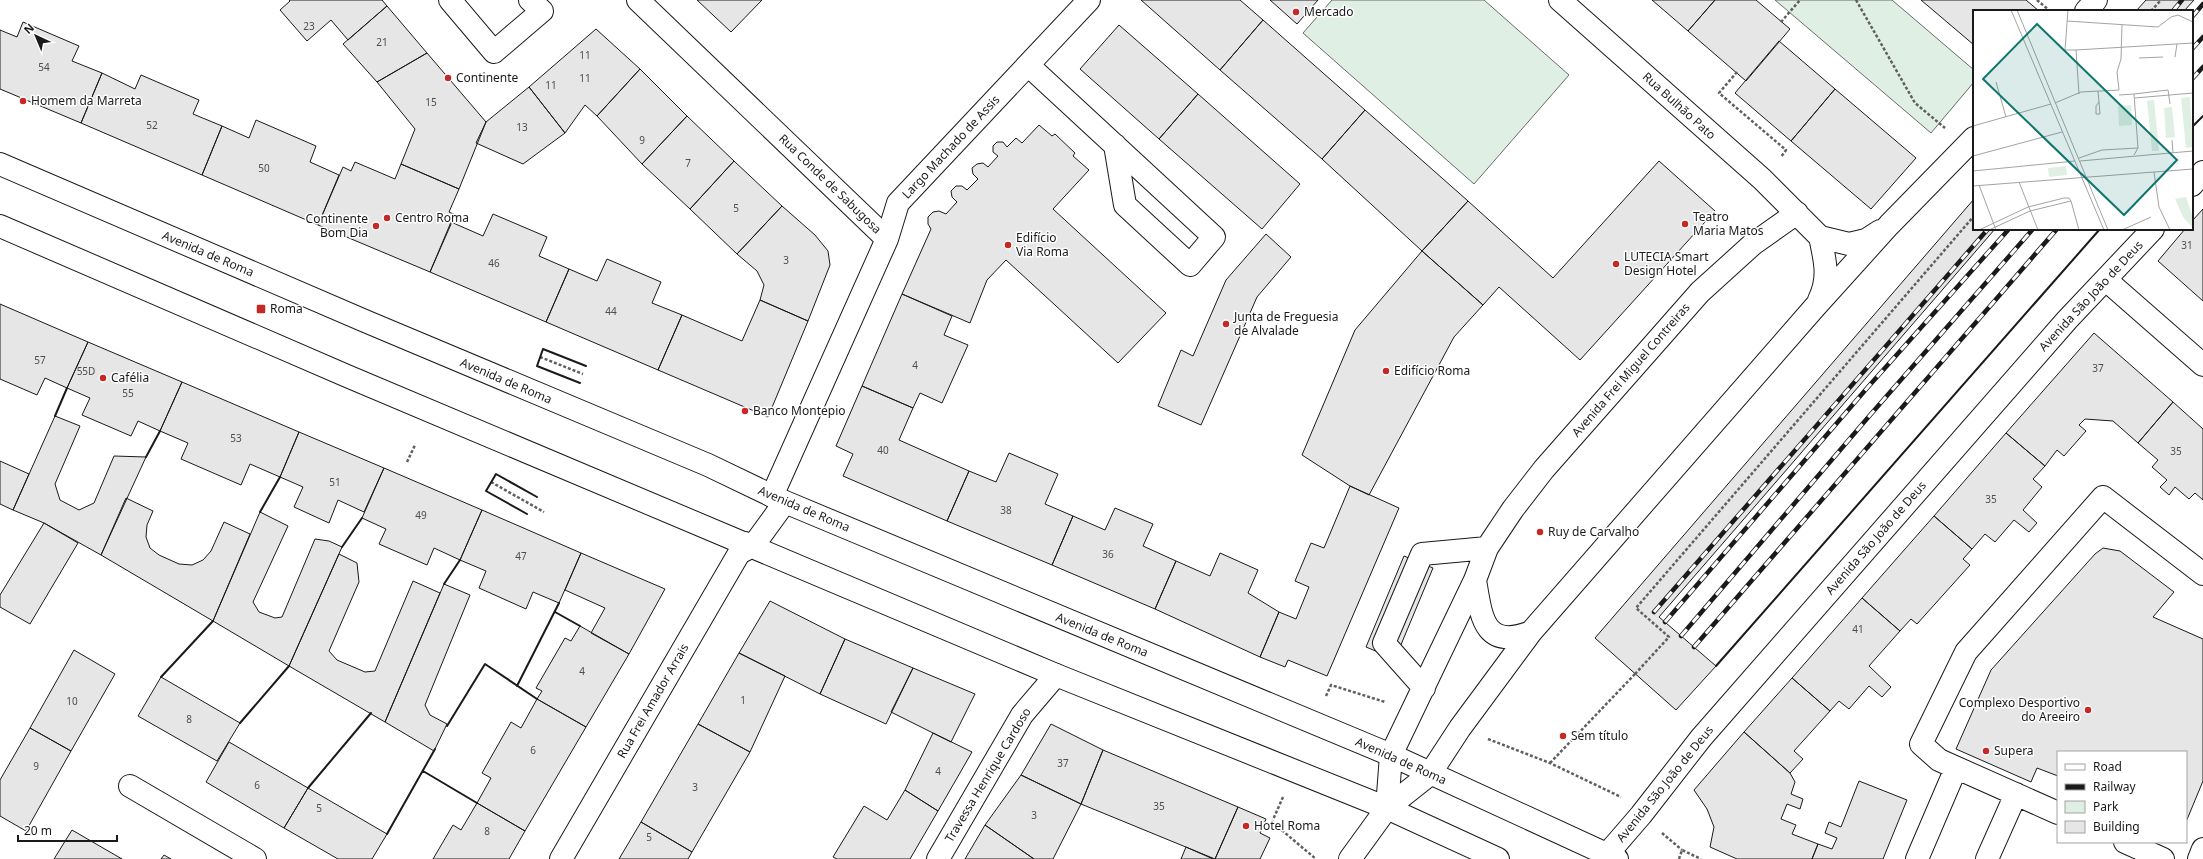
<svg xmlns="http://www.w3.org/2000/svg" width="2203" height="859" font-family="'Noto Sans',sans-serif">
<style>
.green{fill:#e0efe3;stroke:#6a6a6a}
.building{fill:#e6e6e6;stroke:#1a1a1a}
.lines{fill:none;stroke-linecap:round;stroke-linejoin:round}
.minor-casing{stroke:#1a1a1a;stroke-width:24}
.major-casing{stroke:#1a1a1a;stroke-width:24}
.path{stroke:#5f5f5f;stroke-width:2.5;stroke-dasharray:3 2;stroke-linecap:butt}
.minor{stroke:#fff;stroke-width:22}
.major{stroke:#fff;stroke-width:22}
.rail-casing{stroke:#1a1a1a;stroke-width:4.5}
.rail{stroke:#fff;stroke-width:3;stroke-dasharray:9;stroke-linecap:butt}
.path-bridge{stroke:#5f5f5f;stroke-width:2.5;stroke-dasharray:3 2;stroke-linecap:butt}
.wall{stroke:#1a1a1a;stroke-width:2}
.poi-dot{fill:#c62828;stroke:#fff;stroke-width:1.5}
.labels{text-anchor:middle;stroke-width:3;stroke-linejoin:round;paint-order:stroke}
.number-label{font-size:10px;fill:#4d4d4d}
.poi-label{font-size:12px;fill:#1a1a1a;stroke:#fff;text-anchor:start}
.street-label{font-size:12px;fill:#1a1a1a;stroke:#fff}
.inset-road{fill:none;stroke:#a3a3a3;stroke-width:1}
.view{fill:#0f766e;fill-opacity:0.15;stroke:#0f766e;stroke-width:2}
.inset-edge{fill:none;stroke:#1a1a1a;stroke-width:2}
</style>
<rect width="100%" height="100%" fill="#fff"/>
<!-- green -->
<path class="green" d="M1332,0H1484L1569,75L1474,184L1303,33Z
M1775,0H1892L1974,70V82L1931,133Z"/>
<!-- building -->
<path class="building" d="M289,0H382L387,6L348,40L331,20L307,41L280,10L290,1Z
M697,0H762L731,32Z
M1141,0H1240L1263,20L1220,70Z
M1270,0H1318L1297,24Z
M1652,0H1715L1688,31Z
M1715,0H1756L1790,29L1746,81L1688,31Z
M1921,0H2026L2039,11H1974V45Z
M2146,0H2194L2184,11H2136Z
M387,6L427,53L377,82L343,44Z
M1263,20L1365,110L1322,159L1220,70Z
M23,22L79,46L72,61L102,73L81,123L0,89V30L17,37Z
M1119,25L1198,94L1159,139L1080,69Z
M596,29L640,69L597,116L585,105L565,133L529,87Z
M1779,41L1835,89L1791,141L1735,93Z
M427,53L486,122L459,189L401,164L415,129L377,82Z
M640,69L687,116L642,164L597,116Z
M102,73L135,89L141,75L199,100L193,114L222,126L202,175L81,123Z
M529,87L565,133L523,164L476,143L486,122Z
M1835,89L1916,158L1871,209L1791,141Z
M1198,94L1300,184L1262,229L1159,139Z
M1365,110L1468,201L1422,251L1322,159Z
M687,116L734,161L690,209L642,164Z
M256,120L316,146L310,162L339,175L318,225L202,175L222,126L249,138Z
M1039,125L1052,136L1055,134L1075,153L1073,156L1089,170L1053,209L1166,313L1118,363L1006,260L987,280L970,323L902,294L931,229L928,224V217L933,212L939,211L946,214L957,202L952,197L951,191L956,186H962L967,190L978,179L973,174L972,168L977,164L983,163L988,167L998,156L993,152V146L997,142H1003L1007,147L1016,138L1022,143Z
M734,161L782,206L737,254L690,209Z
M1659,161L1715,211L1580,360L1499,287L1483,305L1422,251L1468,201L1553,278Z
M355,162L395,179L401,164L459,189L449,212L455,215L430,272L318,225L343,167L351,171Z
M1974,199V229H1995L1659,617L1716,666L1676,710L1595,638Z
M782,206L815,235L828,251L830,265L808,321L760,300L764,285L757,271L737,254Z
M2203,209V301L2158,261L2185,229H2192V221Z
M493,214L547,237L539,256L569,269L546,322L430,272L451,222L483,236Z
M1266,234L1291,257L1257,297L1201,425L1158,406L1181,350L1193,356L1226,280Z
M1422,251L1483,305L1454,337L1369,495L1350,486L1302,455L1355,330Z
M607,259L661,282L652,303L682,315L658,370L546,322L569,269L597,281Z
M902,294L952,316L944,335L968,345L942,403L920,393L913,408L862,386Z
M760,300L808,321L768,417L658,370L682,315L742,341Z
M0,304L88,342L67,388L45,378L37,395L0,379Z
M2094,333L2173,402L2138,443L2113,421L2085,419L2079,425L2086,431L2064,456L2057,450L2045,466L2006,433Z
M88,342L182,382L160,431L138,421L131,436L82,415L90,398L67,388Z
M182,382L299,432L280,477L250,464L241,485L181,459L188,443L160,431Z
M862,386L913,408L899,440L969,471L947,521L843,476L853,454L836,446Z
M2173,402L2203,429V500L2195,493L2189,499L2175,487L2169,495L2160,487L2167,480L2152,467L2158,460L2138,443Z
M55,416L80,426L55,484L60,500L79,510L94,503L114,456L146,457L101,555L44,523L13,510Z
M299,432L384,468L364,512L338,500L329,523L294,507L303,487L280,477Z
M2006,433L2045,466L2033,479L2042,487L2023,510L2037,523L2029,532L2014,520L1995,542L1985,534L1972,549L1934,516Z
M1009,453L1058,474L1045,504L1073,516L1052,565L947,521L969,471L996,482Z
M0,461L29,474L13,510L0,504Z
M384,468L482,510L460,560L434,548L427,565L379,544L386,529L362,518Z
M1350,486L1399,508L1327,676L1288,660L1285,667L1260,657L1279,612L1296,619L1309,587L1295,581L1311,543L1324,548Z
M126,498L153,511L147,525L146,537L150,548L159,555L179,564L192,565L203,560L211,551L224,522L250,534L213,621L101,555Z
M1115,508L1153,524L1143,546L1176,561L1155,609L1052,565L1073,516L1105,530Z
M482,510L581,553L559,603L533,592L526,609L479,588L486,571L460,560Z
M260,512L288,526L253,602L259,612L275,618L282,617L315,539L329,541L342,547L289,666L213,621Z
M1934,516L1972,549L1963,559L1970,565L1917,624L1911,619L1900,631L1862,598Z
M44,523L78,543L30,624L0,607V595Z
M2103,548L2120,551L2174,592L2153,617L2203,639V781L2186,822V752H2058V776L2037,768L2031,782L1956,749L1991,670L2095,554Z
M581,553L665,589L629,654L591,633L605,608L565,590Z
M1220,553L1258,570L1248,593L1279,612L1260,657L1155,609L1176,561L1210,576Z
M339,554L357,563L359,582L329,651L337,660L365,672L375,671L413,581L440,593L385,722L289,666Z
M1404,556L1433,568L1395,659L1366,647Z
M444,584L470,595L425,705L430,715L447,724L434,751L385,722Z
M1862,598L1900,631L1869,666L1891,687L1882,697L1869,686L1849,709L1839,701L1830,711L1792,678Z
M770,601L845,639L820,694L739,653Z
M580,626L629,654L586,727L537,699L542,691L536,688L565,638L571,641Z
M845,639L913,668L886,724L820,694Z
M74,650L115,674L71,751L30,728Z
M739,653L785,676L750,752L698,724Z
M913,668L975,694L951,742L891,712Z
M161,677L240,723L217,761L138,716Z
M1792,678L1830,711L1794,751L1803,759L1790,773L1744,732Z
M537,699L586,727L525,831L477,803L491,778L482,773L511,722L521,728Z
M698,724L750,752L692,852L641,822Z
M1051,724L1103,750L1081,804L1021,775Z
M30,728L71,751L26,831L0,816V780Z
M1744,732L1790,773L1795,782L1791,794L1803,799L1800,809L1787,804L1781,819L1796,825L1792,834L1818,844L1812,859H1737L1710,847L1714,827L1707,809L1694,790Z
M933,733L972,752L938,811L905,790Z
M229,742L308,788L284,828L206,782Z
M1103,750L1238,807L1215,859L1081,804Z
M1021,775L1081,804L1053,859H1034L985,825Z
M1859,781L1907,800L1883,859H1812L1818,844L1832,849L1837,838L1825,833L1829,822L1841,827Z
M308,788L387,834L372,859H338L284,828Z
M905,790L938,811L910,859H837L833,857L864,806L887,820Z
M477,803L525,831L509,859H433L453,825L461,830Z
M1238,807L1266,819L1260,833L1270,838L1260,859H1215Z
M641,822L692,852L688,859H619Z
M985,825L1034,859H965Z
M72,830L122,859H54Z
M1186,847L1213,859H1181Z
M164,855L171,859H161Z"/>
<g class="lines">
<defs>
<path id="minor" d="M450,0L494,52L542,11L530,0
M638,0L887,239
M1560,0L1762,179L1820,237L1849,244L1866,240L1880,231
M2086,11L2096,0
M1028,65L1214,237L1190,265L1125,205L1115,145
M2192,185L2203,172
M2106,280L2203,365
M1819,300C1830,278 1825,260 1820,237
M772,496L887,239L898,203L1089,0
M1475,580C1481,615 1483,651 1531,632
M1424,688L1384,643L1422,554L1487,548
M1391,755L1475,580L1487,548L1513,509L1544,469L1700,292L1753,244L1797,213
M1430,774L1460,728L1531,632L1814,308L1889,225L1974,138
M130,786L255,859
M2058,813L1939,760L1921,744L1966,652L2103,497L2203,574
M2125,842L2163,859
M561,859L745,543
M938,859L1022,715L1056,675
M1350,859L1387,808
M1603,859L1641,815L1701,738L2067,320L2153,229
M1917,859L1956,768
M1987,859L2016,794
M2199,859L2203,849"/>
<path id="major" d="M0,164L365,321L708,465L785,502L1391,755L1617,859
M0,226L347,376L1056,675L1387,808L1498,859
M741,552L753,546L785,502
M1387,808L1430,774
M1387,808L1391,755"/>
</defs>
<!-- minor casing -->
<use href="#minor" class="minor-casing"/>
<!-- major casing -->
<use href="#major" class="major-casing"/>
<!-- path -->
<path class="path" d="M1856,0L1915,103L1945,128
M2037,0L2050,11
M2151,11L2161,0
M1781,22L1800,0
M1737,72L1719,93L1786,150L1781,157
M540,357L583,374
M407,462L415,445
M491,482L544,512
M1326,696L1331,685L1385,702
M1488,739L1550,763L1621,797
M1550,763L1635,674
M1283,797L1272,822L1316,859
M1662,833L1682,850
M1679,859L1682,850L1701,859"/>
<!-- minor -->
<use href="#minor" class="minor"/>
<!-- major -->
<use href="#major" class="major"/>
<defs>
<path id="rail" d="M2173,11L2182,0
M2192,17L2203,4
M2192,49L2203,37
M2192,79L2203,67
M1654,612L1988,229
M1665,622L1868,387L2009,229
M1681,636L1871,414L2033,229
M1694,647L2057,229"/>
</defs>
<!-- rail casing -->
<use href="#rail" class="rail-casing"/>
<!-- rail -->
<use href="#rail" class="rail"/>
<!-- path-bridge -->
<path class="path-bridge" d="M1635,674L1669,637L1636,608L1974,216"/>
<!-- wall -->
<path class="wall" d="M2192,127L2203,116
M580,383L537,366L543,349L586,366
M55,416L67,388
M146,457L160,431
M260,512L280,477
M527,514L486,491L496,474L537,497
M342,547L362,518
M444,584L460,560
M555,612L580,626
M1716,666L2100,229
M161,677L213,621
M517,686L559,603
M240,723L289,666
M447,726L485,664L537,699
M423,771L477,803
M308,788L371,713
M387,834L435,749"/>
</g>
<!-- markers -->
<g class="poi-dot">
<circle cx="1296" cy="12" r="4"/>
<circle cx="448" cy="78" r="4"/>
<circle cx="23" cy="101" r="4"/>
<circle cx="387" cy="218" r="4"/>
<circle cx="1685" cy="224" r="4"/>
<circle cx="376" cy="226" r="4"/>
<circle cx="1008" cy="245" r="4"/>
<circle cx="1616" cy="264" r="4"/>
<rect x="256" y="304" width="10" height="10" rx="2"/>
<circle cx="1226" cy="324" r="4"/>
<circle cx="1386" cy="371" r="4"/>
<circle cx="103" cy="378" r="4"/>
<circle cx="745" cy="411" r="4"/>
<circle cx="1540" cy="532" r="4"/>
<circle cx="2088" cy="710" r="4"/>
<circle cx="1563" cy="736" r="4"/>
<circle cx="1986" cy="751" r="4"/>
<circle cx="1246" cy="826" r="4"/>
</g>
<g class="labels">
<!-- number labels -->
<g class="number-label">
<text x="309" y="30">23</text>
<text x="382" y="46">21</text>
<text x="585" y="59">11</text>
<text x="44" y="71">54</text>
<text x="585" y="82">11</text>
<text x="551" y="89">11</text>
<text x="431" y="106">15</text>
<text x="152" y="129">52</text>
<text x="522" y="131">13</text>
<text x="642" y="144">9</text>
<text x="688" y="167">7</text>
<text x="264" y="172">50</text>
<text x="736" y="212">5</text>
<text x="2187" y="249">31</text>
<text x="786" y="264">3</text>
<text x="494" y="267">46</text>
<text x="611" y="315">44</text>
<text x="40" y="364">57</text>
<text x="915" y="369">4</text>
<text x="2098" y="372">37</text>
<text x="86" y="375">55D</text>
<text x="128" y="397">55</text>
<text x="236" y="442">53</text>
<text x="883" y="454">40</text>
<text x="2176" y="455">35</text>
<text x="335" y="486">51</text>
<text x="1991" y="503">35</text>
<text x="1006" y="514">38</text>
<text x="421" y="519">49</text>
<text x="1108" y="558">36</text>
<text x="521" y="560">47</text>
<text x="1858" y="633">41</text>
<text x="582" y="675">4</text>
<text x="743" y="704">1</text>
<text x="72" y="705">10</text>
<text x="189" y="723">8</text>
<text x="533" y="754">6</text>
<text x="1063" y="767">37</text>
<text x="36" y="770">9</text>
<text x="938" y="775">4</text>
<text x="257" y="789">6</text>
<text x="695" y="791">3</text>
<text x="1159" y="810">35</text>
<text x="319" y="812">5</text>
<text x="1034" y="819">3</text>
<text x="487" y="835">8</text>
<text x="649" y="841">5</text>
</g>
<!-- poi labels -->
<g class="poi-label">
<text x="1304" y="16">Mercado</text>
<text x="456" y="82">Continente</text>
<text x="31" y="105">Homem da Marreta</text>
<text x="1693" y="221">Teatro<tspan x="1693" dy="14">Maria Matos</tspan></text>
<text x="395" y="222">Centro Roma</text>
<text x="368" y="223" text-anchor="end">Continente<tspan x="368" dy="14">Bom Dia</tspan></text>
<text x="1016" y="242">Edifício<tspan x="1016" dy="14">Via Roma</tspan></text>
<text x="1624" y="261">LUTECIA Smart<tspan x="1624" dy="14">Design Hotel</tspan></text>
<text x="270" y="313">Roma</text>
<text x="1234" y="321">Junta de Freguesia<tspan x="1234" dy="14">de Alvalade</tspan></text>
<text x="1394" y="375">Edifício Roma</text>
<text x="111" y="382">Cafélia</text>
<text x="753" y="415">Banco Montepio</text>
<text x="1548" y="536">Ruy de Carvalho</text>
<text x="2080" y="707" text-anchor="end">Complexo Desportivo<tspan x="2080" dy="14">do Areeiro</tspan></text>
<text x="1571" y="740">Sem título</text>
<text x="1994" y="755">Supera</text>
<text x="1254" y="830">Hotel Roma</text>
</g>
<!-- street labels -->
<g class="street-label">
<text transform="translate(1679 106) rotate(42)" y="4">Rua Bulhão Pato</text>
<text transform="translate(951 147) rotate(-47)" y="4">Largo Machado de Assis</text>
<text transform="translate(830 184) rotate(44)" y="4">Rua Conde de Sabugosa</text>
<text transform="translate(208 254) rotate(23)" y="4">Avenida de Roma</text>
<text transform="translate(2091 296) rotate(-47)" y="4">Avenida São João de Deus</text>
<text transform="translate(1631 370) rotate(-49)" y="4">Avenida Frei Miguel Contreiras</text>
<text transform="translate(506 381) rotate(23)" y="4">Avenida de Roma</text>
<text transform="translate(804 509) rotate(23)" y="4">Avenida de Roma</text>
<text transform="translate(1876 538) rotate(-49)" y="4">Avenida São João de Deus</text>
<text transform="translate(1102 635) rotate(22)" y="4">Avenida de Roma</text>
<text transform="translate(653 701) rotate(-60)" y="4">Rua Frei Amador Arrais</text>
<text transform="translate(1401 761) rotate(24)" y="4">Avenida de Roma</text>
<text transform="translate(988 775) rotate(-59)" y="4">Travessa Henrique Cardoso</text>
<text transform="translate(1665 784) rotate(-51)" y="4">Avenida São João de Deus</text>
</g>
</g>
<!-- overview -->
<g transform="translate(1973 10)">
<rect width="220" height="220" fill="#fff"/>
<path d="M217,87L220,137L213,138L208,88ZM181,90L186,141H179L174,91ZM158,95L159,115L146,116L145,96ZM199,97L202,127L193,128L191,98ZM93,156L94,165L76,167L75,158ZM213,187L220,208V218L210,207L202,189Z" fill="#e0efe3"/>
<path class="inset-road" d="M38,0L131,220M44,0L135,220M95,0L92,40H103L106,84M94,11L185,17L198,7L205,5L220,12M103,40L220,33M202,47L204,34M166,48L190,47M23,72L33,107M125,81L126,92L127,104H123V96L126,92M146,85L161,84M162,88L220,83M82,93L108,82L146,80L144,62L148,49L149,15M0,116L78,94M199,130L200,143M161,145L165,138L161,84L195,80L197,94M0,146L89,122M106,148L129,140L165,138M107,151L220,141M0,161L102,151M181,162L186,197L197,220M46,172L65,220M6,175L23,220M0,176L220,159M98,191L106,220M6,220L55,197L91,188H96L98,191M16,220L57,201L98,191M149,220L178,207"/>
<path class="view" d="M64,14L204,150L151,205L10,69Z"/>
<rect width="220" height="220" class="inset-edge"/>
</g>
<!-- legend -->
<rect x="2057" y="751" width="130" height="92" fill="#ffffff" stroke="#a3a3a3"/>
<rect x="2065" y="764" width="20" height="6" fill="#ffffff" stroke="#a3a3a3"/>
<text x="2093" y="771" font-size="12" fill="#1a1a1a">Road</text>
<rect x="2065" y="784" width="20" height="6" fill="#1a1a1a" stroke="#a3a3a3"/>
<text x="2093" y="791" font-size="12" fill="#1a1a1a">Railway</text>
<rect x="2065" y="801" width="20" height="12" fill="#e0efe3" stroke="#a3a3a3"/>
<text x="2093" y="811" font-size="12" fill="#1a1a1a">Park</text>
<rect x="2065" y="821" width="20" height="12" fill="#e6e6e6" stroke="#a3a3a3"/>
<text x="2093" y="831" font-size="12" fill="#1a1a1a">Building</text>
<!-- north arrow -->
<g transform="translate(36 36) rotate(316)" stroke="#ffffff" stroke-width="3" paint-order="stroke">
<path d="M0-3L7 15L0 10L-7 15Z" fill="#1a1a1a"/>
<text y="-6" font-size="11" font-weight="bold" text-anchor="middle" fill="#1a1a1a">N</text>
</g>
<!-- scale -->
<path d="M18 835v6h99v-6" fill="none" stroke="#1a1a1a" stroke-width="2"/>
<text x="24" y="835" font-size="12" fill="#1a1a1a" stroke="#ffffff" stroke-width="3" paint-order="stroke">20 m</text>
</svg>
